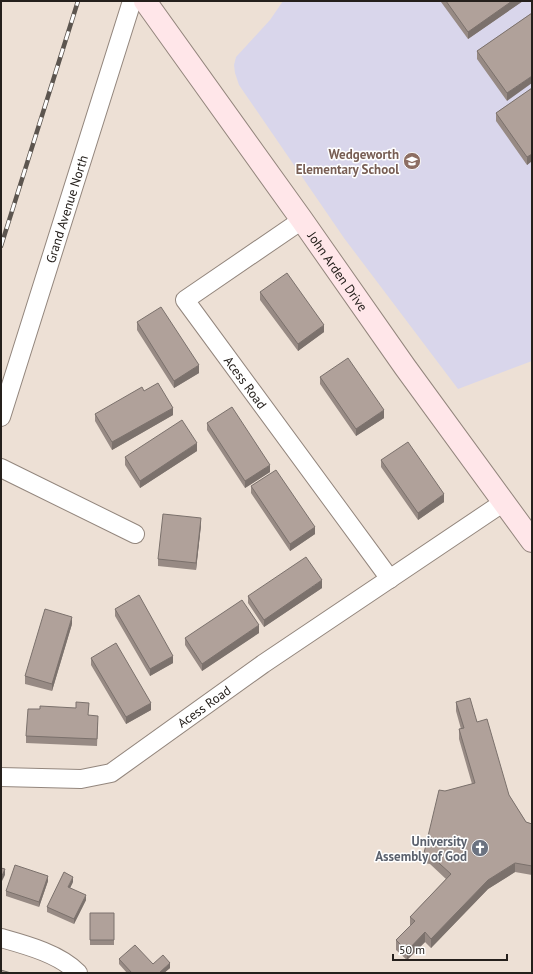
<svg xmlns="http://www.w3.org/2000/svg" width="533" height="974" font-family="'PT Sans',sans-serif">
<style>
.education{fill:#d9d6eb}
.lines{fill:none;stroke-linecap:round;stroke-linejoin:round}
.street-casing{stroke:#93867d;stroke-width:20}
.secondary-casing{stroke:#93867d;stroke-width:24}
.street{stroke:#fff;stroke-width:18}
.secondary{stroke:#ffe6e9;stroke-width:22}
.rail-casing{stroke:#5c554f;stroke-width:4.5}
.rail{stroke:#fff;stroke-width:3;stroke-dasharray:9;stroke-linecap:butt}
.wall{fill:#978a84}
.shaded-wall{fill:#7b716c}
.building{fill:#b0a19a;stroke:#7b716c}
.labels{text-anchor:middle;stroke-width:3;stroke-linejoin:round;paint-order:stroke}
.education-label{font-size:13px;font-weight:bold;fill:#785e54;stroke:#fff;text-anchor:end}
.street-label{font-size:13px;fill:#25201c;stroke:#fff}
.worship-label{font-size:13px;font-weight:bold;fill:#5b616d;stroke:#fff;text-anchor:end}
</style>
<rect width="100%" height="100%" fill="#ede0d5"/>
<!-- education -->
<path class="education" d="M283,1H532V361L458,389L344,238L239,85L235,73L234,65L236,57L270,20Z"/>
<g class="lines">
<defs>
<g id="street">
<path id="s1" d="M302,220L185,300L390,579"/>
<path id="s2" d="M1,417L132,1"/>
<path d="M1,468L135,534"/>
<path id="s3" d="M1,777L81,779L111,773L263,664L504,502"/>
<path d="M1,938C26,945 60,954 78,973"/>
</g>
<g id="secondary">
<path id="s4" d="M145,1L302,220L405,367L532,541"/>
</g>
</defs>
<!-- street casing -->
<use href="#street" class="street-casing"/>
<!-- secondary casing -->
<use href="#secondary" class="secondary-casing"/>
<!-- street -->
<use href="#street" class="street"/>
<!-- secondary -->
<use href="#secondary" class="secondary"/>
<defs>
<path id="rail" d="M1,246L78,1"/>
</defs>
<!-- rail casing -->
<use href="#rail" class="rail-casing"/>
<!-- rail -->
<use href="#rail" class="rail"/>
</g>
<!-- wall -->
<path class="wall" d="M441,1H523L468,39L441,2Z
M532,13L507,101L477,59V51Z
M532,88V161L527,165L496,121V113Z
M260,292L324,332L298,351L260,300Z
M137,322L199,373L174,388L137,330Z
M320,377L384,418L356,436L320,384Z
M144,391L173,415L112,450L95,421V414Z
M207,423L270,472L245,488L207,430Z
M197,451L140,488L125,465V457Z
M381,460L444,502L418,520L381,467Z
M251,486L315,534L290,551L251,493Z
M201,525L196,570L158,566V559Z
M322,588L264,627L248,603V596Z
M115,609L173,663L150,676L115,616Z
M72,624L52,691L25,684V676Z
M259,633L202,671L185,645V638Z
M91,658L151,710L126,724L91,665Z
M456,702L477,722L509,795L526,822L532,824V875L515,872L488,889L431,948L425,942L407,960L396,950V940L410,926V917L446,879L430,864L424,863V853L445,791L472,784L459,739V729H461L456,711Z
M89,715L98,723L97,746L26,743V736Z
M48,881L39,907L6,896V891Z
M73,882L70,888L86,900L74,924L47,912V907Z
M90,913H114V945H90Z
M119,959L153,964L170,968L164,973H127L119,964Z"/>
<!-- shaded-wall -->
<path class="shaded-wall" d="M512,1H523L468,39V32Z
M532,76V83L507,101V93Z
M532,154V161L527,165V157Z
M324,325V332L298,351V344Z
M199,365V373L174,388V381Z
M173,408V415L112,450V442Z
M384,410V418L356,436V429Z
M197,443V451L140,488V481Z
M270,465V472L245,488V481Z
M444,494V502L418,520V513Z
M201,518V525L196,570V563Z
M315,527V534L290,551V544Z
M322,580V588L264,627V620Z
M72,617V624L52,691V684Z
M259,625V633L202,671V664Z
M173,656V663L150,676V669Z
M151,703V710L126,724V717Z
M515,863V872L488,889L431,948V939L488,880Z
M5,869V875L1,883V878Z
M48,876V881L39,907V902Z
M73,877V882L68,892V887Z
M86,895V900L74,924V919Z
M425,932V942L407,960V951Z
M170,963V968L164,973H159Z"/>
<!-- building -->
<path class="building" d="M446,1H512L468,32Z
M532,13V76L507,93L477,51Z
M532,88V154L527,157L496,113Z
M287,273L324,325L298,344L260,292Z
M161,307L199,365L174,381L137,322Z
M348,358L384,410L356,429L320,377Z
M158,383L173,408L112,442L95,414L142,387L144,391Z
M232,407L270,465L245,481L207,423Z
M182,420L197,443L140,481L125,457Z
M408,442L444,494L418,513L381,460Z
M276,470L315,527L290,544L251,486Z
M163,514L201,518L196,563L158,559Z
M306,557L322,580L264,620L248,596Z
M139,595L173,656L150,669L115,609Z
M242,600L259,625L202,664L185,638Z
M45,609L72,617L52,684L25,676Z
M116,643L151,703L126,717L91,658Z
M470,698L477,722L487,719L509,795L526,822L532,824V866L515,863L488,880L431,939L425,932L407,951L396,940L415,921L410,917L451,874L430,855L424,853L439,790L445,791L475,783L459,729L464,728L456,702Z
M76,702L89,703L88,715L98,716L97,739L26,736L28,709H40V706L76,708Z
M15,865L48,876L39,902L6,891Z
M1,868L5,869L1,878Z
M64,872L73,877L68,887L86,895L74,919L47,907Z
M90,913H114V940H90Z
M135,945L153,964L163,955L170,963L159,973H132L119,959Z
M1,970L11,973H1Z"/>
<!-- icons -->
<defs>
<symbol id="school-disc" viewBox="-11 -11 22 22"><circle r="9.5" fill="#8d6e63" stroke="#fff"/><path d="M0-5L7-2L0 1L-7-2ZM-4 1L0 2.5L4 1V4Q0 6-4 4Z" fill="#fff"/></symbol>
<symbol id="church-disc" viewBox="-11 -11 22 22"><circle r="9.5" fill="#6b7280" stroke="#fff"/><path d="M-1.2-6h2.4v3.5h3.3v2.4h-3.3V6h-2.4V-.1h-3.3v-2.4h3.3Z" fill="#fff"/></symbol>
</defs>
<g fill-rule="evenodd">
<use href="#school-disc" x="402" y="151" width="20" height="20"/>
<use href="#church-disc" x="470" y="838" width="20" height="20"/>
</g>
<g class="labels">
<!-- education labels -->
<g class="education-label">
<text x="399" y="159">Wedgeworth<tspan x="399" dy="15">Elementary School</tspan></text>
</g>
<!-- street labels -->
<g class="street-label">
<text dy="5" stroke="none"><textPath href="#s2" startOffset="218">Grand Avenue North</textPath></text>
<text dy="5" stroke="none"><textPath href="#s4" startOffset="332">John Arden Drive</textPath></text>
<text dy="5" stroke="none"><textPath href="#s1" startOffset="244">Acess Road</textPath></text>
<text dy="5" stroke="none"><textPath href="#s3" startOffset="225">Acess Road</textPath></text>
</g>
<!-- worship labels -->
<g class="worship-label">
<text x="467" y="846">University<tspan x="467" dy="15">Assembly of God</tspan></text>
</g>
</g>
<!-- border -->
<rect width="533" height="974" fill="none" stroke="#25201c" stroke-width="4"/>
<!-- scale -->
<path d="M393 954v6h114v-6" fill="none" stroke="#25201c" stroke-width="2"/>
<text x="399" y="954" font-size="12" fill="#25201c" stroke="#ffffff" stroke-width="3" paint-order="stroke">50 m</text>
</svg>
